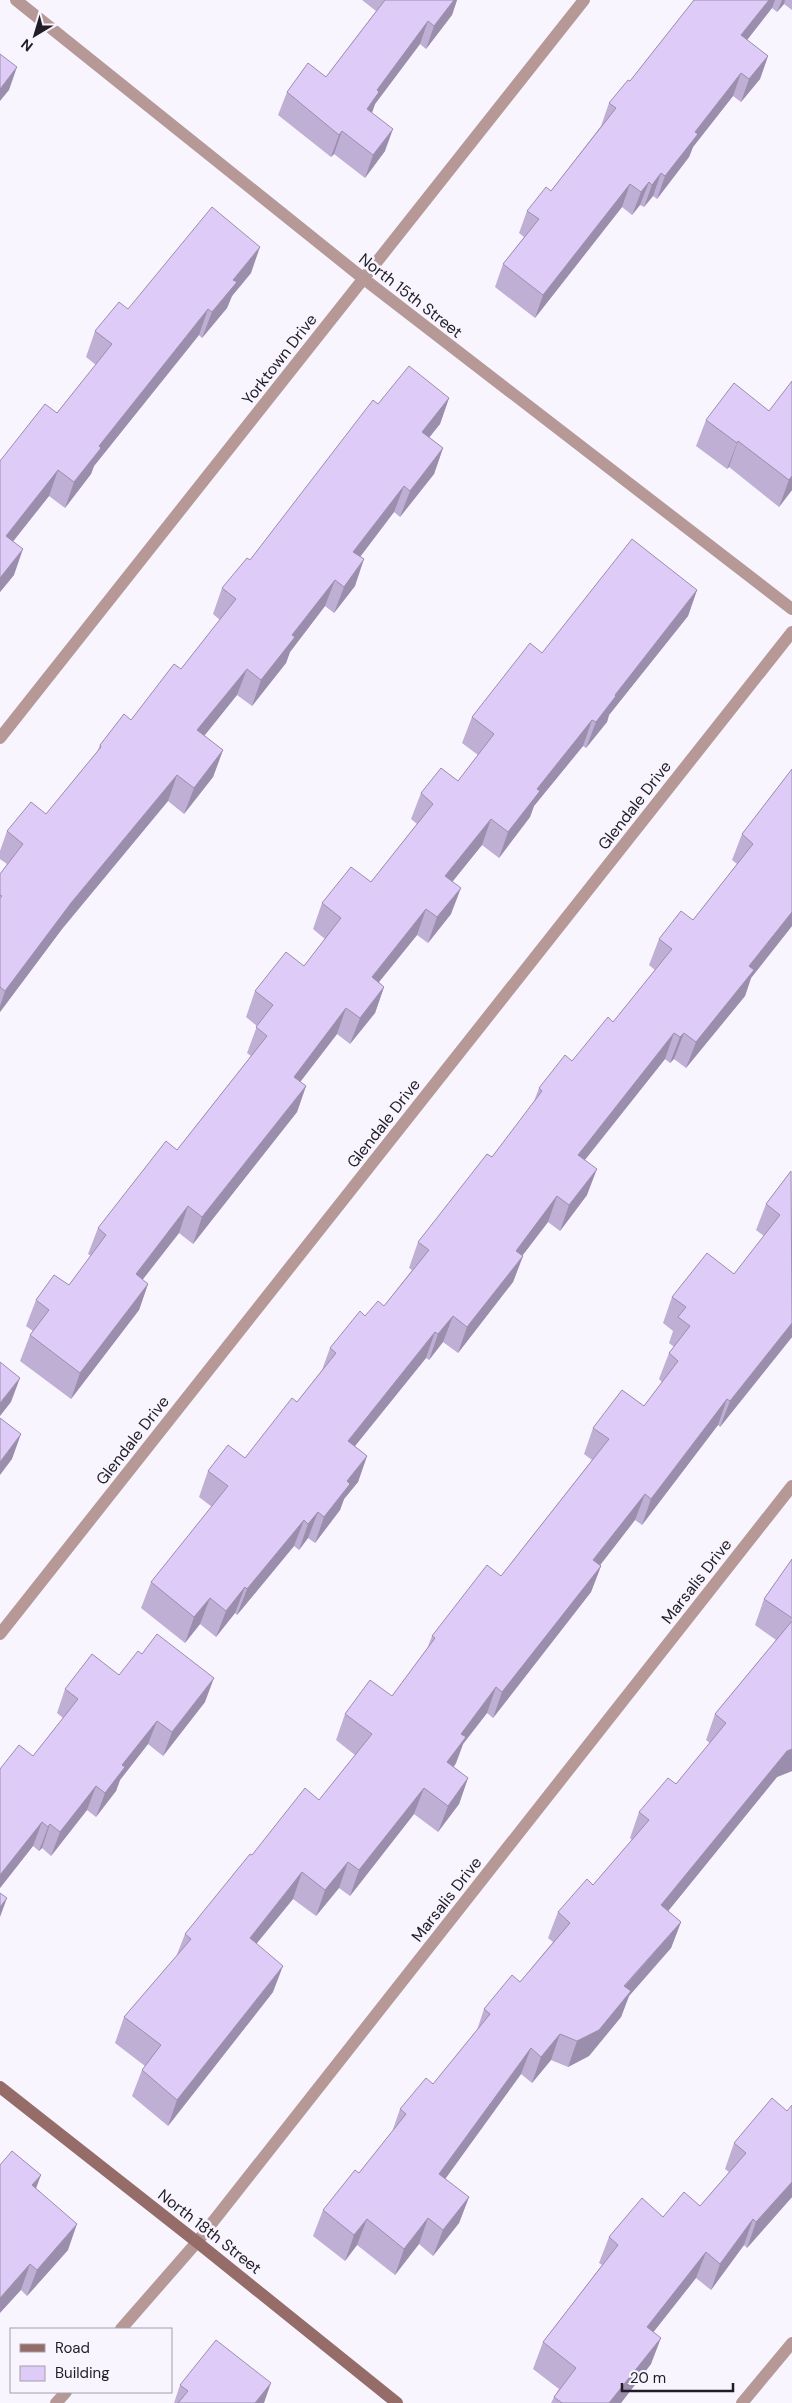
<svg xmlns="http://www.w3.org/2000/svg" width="792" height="2403" font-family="'DM Sans',sans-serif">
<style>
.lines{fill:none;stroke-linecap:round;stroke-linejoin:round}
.street{stroke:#b69996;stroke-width:12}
.secondary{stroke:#956c68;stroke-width:12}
.wall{fill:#bfafd4}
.shaded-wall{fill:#9b8ead}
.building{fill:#decbf7;stroke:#9b8ead}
.labels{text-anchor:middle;stroke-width:5;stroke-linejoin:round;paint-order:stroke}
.street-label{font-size:16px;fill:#211d26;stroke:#f9f5ff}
</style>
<rect width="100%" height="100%" fill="#f9f5ff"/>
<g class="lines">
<!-- street -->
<path class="street" d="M16,0L364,279L792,609
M0,738L584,0
M0,1634L792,632
M121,2329L197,2242L792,1486
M56,2403L66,2392
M742,2403L792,2343"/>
<!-- secondary -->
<path class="secondary" d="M0,2087L197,2242L397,2403"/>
</g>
<!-- wall -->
<path class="wall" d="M362,0H457L452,15L426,49L420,44L375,104L372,113L385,151L365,178L334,154L331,157L278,115L287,92L326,77L376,11Z
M694,0H792V10L784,4L777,12L772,8L747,40L768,56L760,79L741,102L733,96L693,147L689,157L657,199L653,196L644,207L640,205L632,215L622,207L535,318L495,287L503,264L524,237L519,233L527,211L551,191L601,126L609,103L630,81Z
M251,273L232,296L227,308L202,338L199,335L94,466L91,474L65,508L49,496L13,541L14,575L0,592V461L57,413L96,365L86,357L95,331L128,309Z
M792,381V490L779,507L729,467L727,469L696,446L706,420L769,411Z
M449,398L440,424L429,437L443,448L434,474L400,517L394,512L360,557L355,586L334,613L325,606L290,652L286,663L252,706L237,695L204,736L223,750L213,777L184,814L168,801L62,929L0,1012V874L7,864L0,859V851L7,831L46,814L97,752L100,745L131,720L181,669L220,620L213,614L222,588L250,560L378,404Z
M697,590L688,616L609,715L607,722L586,748L583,746L534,806L530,817L499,858L482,845L452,882L451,914L428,943L417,935L379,982L384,987L375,1013L350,1044L337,1034L300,1082L306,1086L297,1112L193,1244L179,1233L142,1280L148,1284L139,1310L71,1399L20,1361L30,1335L33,1331L26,1326L36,1300L69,1285L91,1256L88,1254L98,1228L177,1150L251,1056L247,1053L257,1026L246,1017L255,991L304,966L325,939L313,929L322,903L371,882L417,824L411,819L421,793L458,781L478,755L462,743L472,717L542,653Z
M792,769V926L751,978L745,996L686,1068L674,1059L670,1063L665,1059L585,1160L587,1195L560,1231L548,1222L522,1256H523L513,1282L458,1353L443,1342L429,1360L426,1358L355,1446L367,1456L358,1482L344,1499L340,1510L315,1543L308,1538L299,1550L294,1546L237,1615L235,1613L216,1637L200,1624L185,1643L141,1608L151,1582L212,1507L199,1497L208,1471L245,1458L297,1402L322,1370L330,1348L365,1316L384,1306L412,1270L409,1268L418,1242L492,1157L533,1104L539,1088L572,1061L613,1022L655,970L649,965L659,939L693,920L737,864L732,860L742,834Z
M791,1171L792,1337L720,1427L718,1425L642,1525L635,1520L600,1565L601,1566L591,1592L493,1718L487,1713L463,1744L456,1763L454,1767L468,1778L459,1804L438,1832L414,1814L350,1896L339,1888L316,1916L293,1899L256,1944L273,1992L168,2126L132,2096L142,2070L145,2066L115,2043L124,2017L176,1957L185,1934L252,1855L319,1800L355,1755L336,1740L345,1714L392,1696L427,1649L432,1636L501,1576L592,1460L584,1454L593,1428L644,1406L662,1382L659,1379L669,1353L674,1347L669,1343L673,1331L663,1323L672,1297L734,1274L764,1236L756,1230L766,1204Z
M792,1559V1771L777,1777L668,1911L681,1922L671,1948L629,1996L621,2017L589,2056L568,2067L551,2060L532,2083L521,2074L445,2179L469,2197L459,2223L433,2256L419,2244L395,2275L357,2245L345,2261L313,2236L323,2210L359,2173L392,2132L400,2109L433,2084L477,2030L484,2009L520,1982L553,1942L548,1938L558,1912L593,1885L632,1840L630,1838L639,1812L676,1784L710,1743L706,1740L715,1714L776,1640L755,1625L764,1599Z
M119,1675L205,1702L163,1756L148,1744L120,1780L116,1791L96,1817L87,1810L51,1856L42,1848L39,1851L33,1846L0,1888V1769L33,1756L63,1718L57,1713L65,1689Z
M772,2098L792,2197L747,2248L744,2245L711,2290L696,2278L653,2332L651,2364L621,2403H551L554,2397L559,2389L533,2369L543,2342L602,2265L599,2263L609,2237L663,2217L700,2206L729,2172L725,2169L734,2143Z
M36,2188L68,2250L27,2296L21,2290Z
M180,2385L264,2403H174Z"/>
<!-- shaded-wall -->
<path class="shaded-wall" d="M454,0H457L452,15L426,49L434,26Z
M769,0H775L772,8L733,58L741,35Z
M782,0H785L784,4L777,12Z
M428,21L420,44L375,104L371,115L367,109L377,90Z
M768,56L760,79L741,102L749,79Z
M17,67L9,90L0,101V89Z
M741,73L733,96L693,147L689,157L657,199L665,176L695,132Z
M393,129L385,151L365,178L373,155Z
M342,131L334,154L331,157L339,135Z
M661,173L653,196L644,207L652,185Z
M649,182L640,205L632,215L641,192Z
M630,184L622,207L535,318L543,295Z
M260,247L251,273L232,296L227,308L202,338L212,312L233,280Z
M208,309L199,335L94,466L91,474L65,508L74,482L99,446Z
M449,398L440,424L413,458L422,432Z
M738,441L729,467L727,469L737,443Z
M443,448L434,474L400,517L410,491Z
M58,470L49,496L0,558L6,536Z
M792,476V490L779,507L789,480Z
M404,486L394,512L344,578L353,552Z
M23,549L14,575L0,592V578Z
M364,559L355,586L334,613L344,587Z
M335,580L325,606L290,652L286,663L252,706L261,680L292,635Z
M697,590L688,616L609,715L607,722L586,748L596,722L615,695Z
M247,669L237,695L188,756L197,730Z
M592,720L583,746L534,806L530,817L499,858L508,832L537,789Z
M223,750L213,777L184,814L194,788Z
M177,775L168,801L62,929L0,1012V1006L5,991L71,903Z
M491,819L482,845L436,902L445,876Z
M461,888L451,914L428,943L437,917Z
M426,909L417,935L362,1003L372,977Z
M792,912V926L751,978L745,996L686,1068L696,1042L749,966Z
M384,987L375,1013L350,1044L360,1018Z
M346,1008L337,1034L284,1103L294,1077Z
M674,1033L665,1059L568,1181L578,1155Z
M684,1033L674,1059L670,1063L680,1037Z
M306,1086L297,1112L193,1244L202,1217Z
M597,1169L587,1195L560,1231L569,1205Z
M557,1196L548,1222L506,1277L516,1251Z
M188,1206L179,1233L126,1301L136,1274Z
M523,1256L513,1282L458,1353L467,1327Z
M148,1284L139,1310L71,1399L80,1373Z
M453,1316L443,1342L429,1360L438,1334Z
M792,1323V1337L720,1427L730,1401Z
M435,1332L426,1358L338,1467L348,1441Z
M20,1378L11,1402L0,1416V1403Z
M727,1399L718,1425L642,1525L651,1499Z
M21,1434L12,1459L0,1475V1462Z
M367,1456L358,1482L344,1499L340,1510L315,1543L324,1517L347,1481Z
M645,1494L635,1520L584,1586L593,1560Z
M318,1512L308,1538L299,1550L308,1524Z
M304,1520L294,1546L237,1615L247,1589Z
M601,1566L591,1592L493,1718L502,1692Z
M245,1587L235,1613L216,1637L226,1611Z
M210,1598L200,1624L185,1643L194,1617Z
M214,1678L205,1702L163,1756L172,1732Z
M496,1687L487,1713L463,1744L456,1763L438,1788L447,1762L461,1734Z
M157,1721L148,1744L120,1780L116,1791L96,1817L105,1793L122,1765Z
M792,1749V1771L777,1777L652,1931L661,1905L787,1751Z
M468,1778L459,1804L438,1832L448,1806Z
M96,1786L87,1810L51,1856L60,1832Z
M424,1788L414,1814L350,1896L359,1870Z
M42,1822L33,1846L0,1888V1875Z
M50,1824L42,1848L39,1851L48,1827Z
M348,1862L339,1888L316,1916L325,1890Z
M302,1872L293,1899L240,1964L250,1938Z
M7,1898L0,1917V1907Z
M681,1922L671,1948L629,1996L621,2017L589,2056L568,2067L577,2041Z
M283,1966L273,1992L168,2126L177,2100Z
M560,2034L551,2060L532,2083L541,2057Z
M531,2048L521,2074L430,2200L439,2174Z
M41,2175L31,2202L32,2185Z
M792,2182V2197L747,2248L756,2222Z
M469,2197L459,2223L433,2256L443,2230Z
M428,2218L419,2244L395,2275L404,2249Z
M367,2219L357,2245L345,2261L354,2235Z
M753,2219L744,2245L711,2290L720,2264Z
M77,2224L68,2250L27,2296L37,2270Z
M706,2252L696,2278L637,2353L647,2327Z
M30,2264L21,2290L0,2313V2298Z
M661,2338L651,2364L621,2403H609Z
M271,2383L264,2403H255Z"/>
<!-- building -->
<path class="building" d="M385,0H454L434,26L428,21L377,90L379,92L367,109L393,129L373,155L342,131L339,135L287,92L308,63L326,77Z
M694,0H769L741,35L768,56L749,79L741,73L695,132L698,134L665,176L661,173L652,185L649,182L641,192L630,184L543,295L503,264L539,219L527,211L546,187L551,191L616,108L609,103L628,80L630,81Z
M0,54L17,67L0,89Z
M212,207L260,247L233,280L237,282L212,312L208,309L99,446L101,448L74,482L58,470L6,536L23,549L0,578V461L45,404L57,413L112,344L95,331L119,302L128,309Z
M409,366L449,398L422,432L443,448L410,491L404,486L353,552L364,559L344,587L335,580L292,635L295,637L261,680L247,669L197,730L223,750L194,788L177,775L71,903L5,991L0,987V898L2,896L0,895V874L23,844L7,831L31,802L46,814L101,747L100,745L124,714L131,720L174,664L181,669L236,599L222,588L247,558L250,560L373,400L378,404Z
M792,381V476L789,480L738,441L737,443L706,420L734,383L769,411Z
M632,539L697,590L615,695L616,696L596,722L592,720L537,789L540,791L508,832L491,819L445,876L461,888L437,917L426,909L372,977L384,987L360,1018L346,1008L294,1077L306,1086L202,1217L188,1206L136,1274L148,1284L80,1373L30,1335L49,1310L36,1300L54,1275L69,1285L106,1235L98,1228L166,1141L177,1150L267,1036L256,1027L273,1005L255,991L286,952L304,966L341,918L322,903L351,867L371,882L433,804L421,793L441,768L458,781L494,734L472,717L530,643L542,653Z
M792,769V912L749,966L754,970L696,1042L684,1033L680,1037L674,1033L578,1155L597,1169L569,1205L557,1196L516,1251L523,1256L467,1327L453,1316L438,1334L435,1332L348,1441L367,1456L347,1481L350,1484L324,1517L318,1512L308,1524L304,1520L247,1589L245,1587L226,1611L210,1598L194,1617L151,1582L228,1486L208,1471L228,1445L245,1458L292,1398L297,1402L336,1353L330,1348L360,1311L365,1316L378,1301L384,1306L429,1250L418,1242L487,1154L492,1157L542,1091L539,1088L565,1055L572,1061L608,1017L613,1022L672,949L659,939L681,911L693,920L753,844L742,834Z
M791,1171L792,1323L730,1401L727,1399L651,1499L645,1494L593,1560L601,1566L502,1692L496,1687L461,1734L466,1737L447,1762L468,1778L448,1806L424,1788L359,1870L348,1862L325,1890L302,1872L250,1938L283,1966L177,2100L142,2070L161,2045L124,2017L191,1939L185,1934L250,1854L252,1855L305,1788L319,1800L372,1734L345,1714L370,1680L392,1696L435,1638L432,1636L487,1565L501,1576L609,1439L593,1428L622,1390L644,1406L678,1361L669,1353L690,1326L678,1317L686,1307L672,1297L707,1253L734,1274L780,1215L766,1204Z
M0,1362L20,1378L0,1403Z
M0,1418L21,1434L0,1462Z
M792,1559V1618L764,1599Z
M792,1621V1749L787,1751L661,1905L681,1922L624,1986L631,1991L599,2030L577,2041L560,2034L541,2057L531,2048L439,2174L469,2197L443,2230L428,2218L404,2249L367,2219L354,2235L323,2210L355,2170L359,2173L406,2114L400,2109L426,2078L433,2084L490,2014L484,2009L512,1975L520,1982L570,1923L558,1912L587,1879L593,1885L649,1820L639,1812L668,1778L676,1784L726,1723L715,1714Z
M157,1634L214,1678L172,1732L157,1721L122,1765L125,1767L105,1793L96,1786L60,1832L50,1824L48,1827L42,1822L0,1875V1769L19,1745L33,1756L78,1699L65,1689L92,1654L119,1675L138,1651L142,1654Z
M0,1893L7,1898L0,1907Z
M772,2098L787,2111L792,2105V2182L756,2222L753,2219L720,2264L706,2252L647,2327L661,2338L609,2403H562L554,2397L576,2368L543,2342L618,2245L609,2237L642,2198L663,2217L684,2192L700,2206L746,2153L734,2143Z
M12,2151L41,2175L32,2185L77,2224L37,2270L30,2264L0,2298V2165Z
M216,2340L271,2383L255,2403H178L188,2391L180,2385Z"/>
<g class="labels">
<!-- street labels -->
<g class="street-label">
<text transform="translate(411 295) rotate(38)" y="6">North 15th Street</text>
<text transform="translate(279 359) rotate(-52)" y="6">Yorktown Drive</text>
<text transform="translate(634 805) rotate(-52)" y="6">Glendale Drive</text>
<text transform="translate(383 1123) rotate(-52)" y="6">Glendale Drive</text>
<text transform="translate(132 1440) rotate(-52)" y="6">Glendale Drive</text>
<text transform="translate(696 1581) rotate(-52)" y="6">Marsalis Drive</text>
<text transform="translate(446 1899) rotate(-52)" y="6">Marsalis Drive</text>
<text transform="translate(210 2231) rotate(38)" y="6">North 18th Street</text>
</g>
</g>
<!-- legend -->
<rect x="10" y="2328" width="162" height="65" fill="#f9f5ff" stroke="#a39fa8"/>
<rect x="20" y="2344" width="25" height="8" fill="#956c68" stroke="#a39fa8"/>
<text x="55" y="2353" font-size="15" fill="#211d26">Road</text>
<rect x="20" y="2366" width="25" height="15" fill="#decbf7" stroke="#a39fa8"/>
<text x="55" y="2378" font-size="15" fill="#211d26">Building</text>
<!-- north arrow -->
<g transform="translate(35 35) rotate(218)" stroke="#f9f5ff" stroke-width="4" paint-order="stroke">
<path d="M0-4L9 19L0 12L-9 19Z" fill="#211d26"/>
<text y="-8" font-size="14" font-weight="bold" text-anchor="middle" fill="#211d26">N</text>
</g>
<!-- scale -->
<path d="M622 2383v8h111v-8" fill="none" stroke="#211d26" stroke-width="2.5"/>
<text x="630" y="2383" font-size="15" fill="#211d26" stroke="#f9f5ff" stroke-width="4" paint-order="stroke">20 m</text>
</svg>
